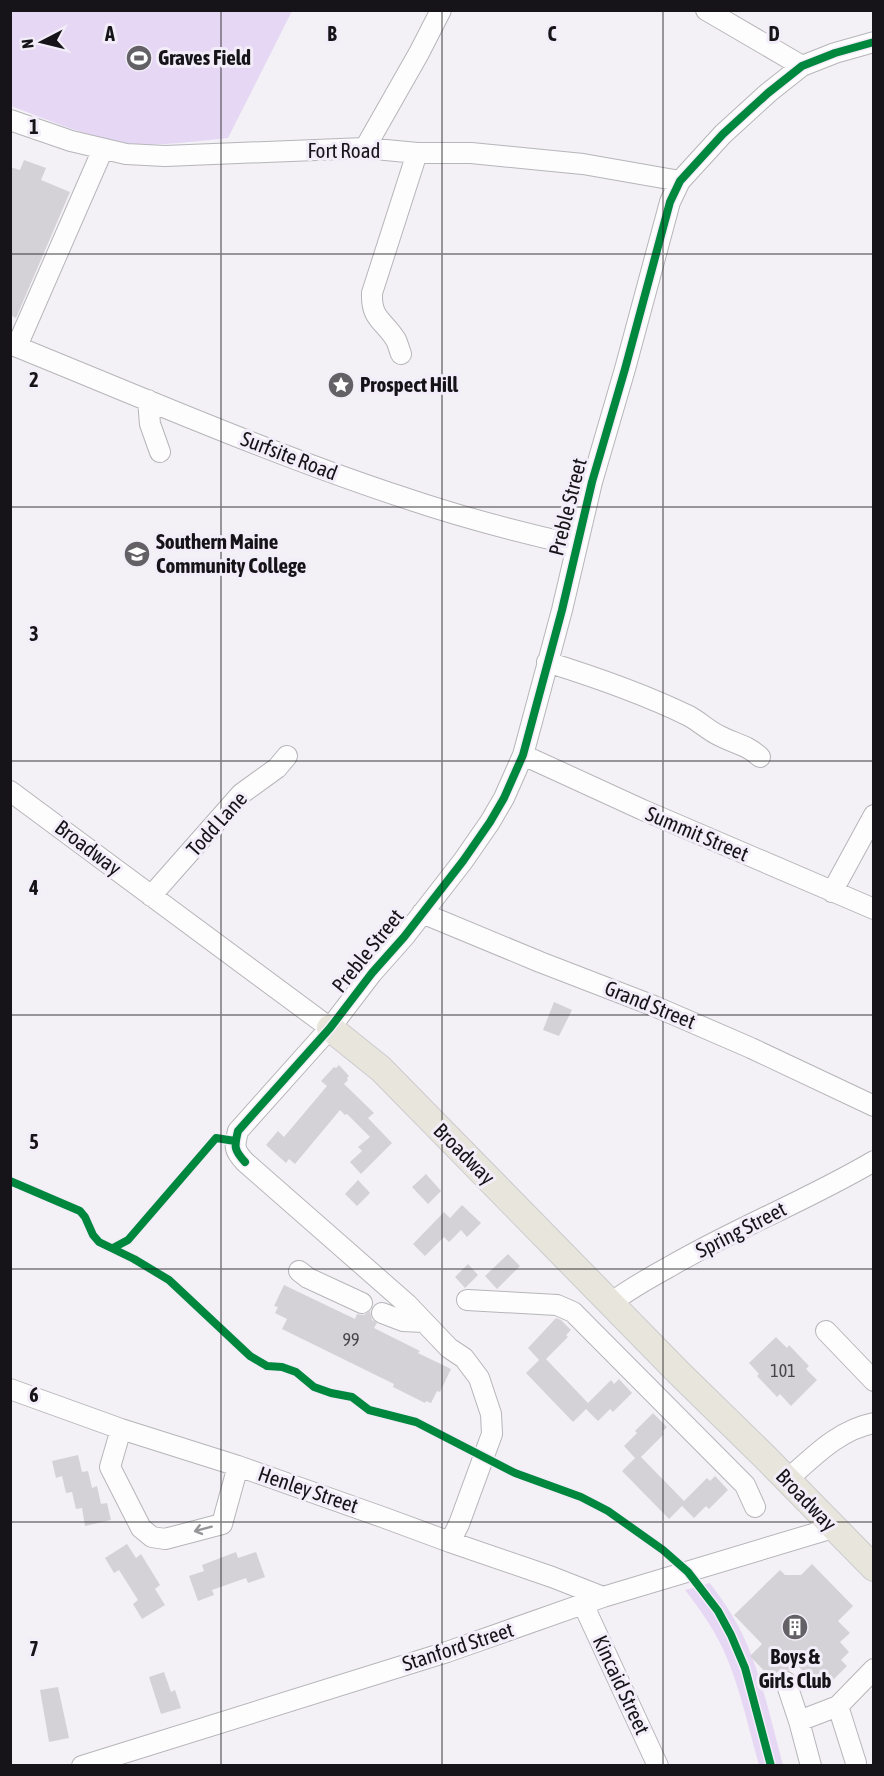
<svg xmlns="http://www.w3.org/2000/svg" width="884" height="1776" font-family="'Asap Condensed',sans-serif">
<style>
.park{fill:#e6d8f4}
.building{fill:#d5d2d7}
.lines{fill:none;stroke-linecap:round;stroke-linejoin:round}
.minor-casing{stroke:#b6b5b9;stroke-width:22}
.major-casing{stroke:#cccace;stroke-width:28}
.minor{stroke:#fdfdfe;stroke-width:20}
.major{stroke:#e8e6dc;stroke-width:26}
.cycleway-casing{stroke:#f3edf9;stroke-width:11}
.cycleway{stroke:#00873e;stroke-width:8}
.oneway{stroke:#959496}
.grid{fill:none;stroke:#161418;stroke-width:1.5;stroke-opacity:0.55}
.labels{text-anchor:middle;stroke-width:6;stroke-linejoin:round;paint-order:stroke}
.number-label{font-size:18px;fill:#464448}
.poi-label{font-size:21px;font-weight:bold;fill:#161418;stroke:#f3edf9;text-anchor:start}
.street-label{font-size:21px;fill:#161418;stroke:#f3edf9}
.grid-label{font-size:20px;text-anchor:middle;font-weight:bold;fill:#161418;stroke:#f3edf9;stroke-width:6;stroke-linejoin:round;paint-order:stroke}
</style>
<rect width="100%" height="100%" fill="#f3f0f6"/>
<!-- park -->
<path class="park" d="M10,11L11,10L292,11L228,138C198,141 155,147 126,143C90,138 45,119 11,106Z
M710,1583C724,1602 737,1621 746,1642C763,1681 772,1725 783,1765H759C748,1727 740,1686 723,1649C713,1628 700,1609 685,1590Z"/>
<!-- building -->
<path class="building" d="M24,160L46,168L41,180L70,192L16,318L10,315V167L20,170Z
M554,1002L572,1010L559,1036L543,1030Z
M339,1065L349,1076L347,1078L348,1080L344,1084L374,1113L368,1118L392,1143L361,1174L350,1162L362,1151L358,1147L370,1137L347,1114L345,1115L340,1110L295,1164L289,1159L286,1163L266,1145L278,1131L284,1137L327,1086L321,1081L334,1067L336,1068Z
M426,1174L441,1191L428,1204L412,1187Z
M358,1180L370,1193L357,1206L345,1194Z
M462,1205L481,1223L467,1237L461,1230L449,1242L444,1237L425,1256L413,1244L444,1212L450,1218Z
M508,1254L520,1266L497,1289L485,1276Z
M468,1264L478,1275L465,1288L455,1277Z
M284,1285L355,1319L357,1314L364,1315L370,1311L372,1320L377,1323L374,1328L420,1351L418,1353L451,1369L440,1392L437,1391L431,1403L426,1401L425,1403L393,1387L394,1384L282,1329L287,1319L275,1313L278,1307L274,1306Z
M556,1318L561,1320L571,1330L566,1335L568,1337L546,1359L588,1403L611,1380L614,1384L619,1379L632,1393L613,1412L610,1409L598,1421L586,1409L573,1422L526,1373L539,1360L528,1348Z
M776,1337L787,1348L789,1345L809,1366L806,1369L817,1380L791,1406L780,1394L777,1397L757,1376L759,1374L749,1363Z
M653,1413L667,1427L662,1432L664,1434L641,1457L684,1501L707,1478L710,1481L715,1476L728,1490L709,1509L706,1506L694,1518L682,1506L669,1519L622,1471L635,1458L624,1446L637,1433L635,1431Z
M78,1455L82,1472L88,1471L92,1488L97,1486L101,1504L107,1503L111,1520L85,1526L82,1508L76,1509L72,1492L66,1493L62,1476L56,1478L52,1461Z
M127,1544L136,1558L141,1554L160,1585L155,1589L165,1605L142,1619L133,1604L138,1600L119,1570L114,1573L105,1558Z
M236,1552L238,1558L256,1552L265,1577L248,1583L246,1578L212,1590L214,1595L198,1601L189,1576L204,1571L202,1565Z
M812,1564L853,1606L838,1621L850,1633L840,1642L849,1652L841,1660L847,1666L822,1691L797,1665L790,1671L781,1669L771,1678L750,1656L762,1644L734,1615L780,1570L785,1575H801Z
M164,1672L171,1692L175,1690L181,1708L161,1714L149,1677Z
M58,1687L69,1738L49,1742L40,1690Z"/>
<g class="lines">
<defs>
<path id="minor" d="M706,10L802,66
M10,120L71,141L126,154L165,156L365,148L417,153H471L583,164L680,181
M365,148L419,53L441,10
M10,344C141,397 271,454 405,498C461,517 518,532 576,545
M17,346L103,149
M401,354C399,349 398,344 396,340C384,320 371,320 372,293L417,153
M148,400L150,424L160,452
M547,662C595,677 644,694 689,716C700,722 709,731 720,736C735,744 746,744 760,757
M523,755L643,810L874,909
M10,791L330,1028
M832,892L874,815
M151,896L241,794L277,768L287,756
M422,913L540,962L654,1006L751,1048L874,1106
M299,1271L308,1278L362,1303
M467,1300L557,1305L573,1312L745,1485L755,1507
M611,1303C629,1289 649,1278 669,1267C736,1228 808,1200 874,1161
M382,1313L403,1321L424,1322
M826,1331L874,1381
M10,1389L121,1429L238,1466L385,1518L450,1542L552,1577L603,1597
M121,1429L110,1467L141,1528L152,1537L165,1539L222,1524L238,1466
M787,1480C813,1457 838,1430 874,1423
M450,1542L459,1524L492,1434L491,1414L479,1378L464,1358L449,1348L407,1304L245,1162C234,1150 234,1147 238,1131L330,1028L372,973L404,937L463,861L490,822L504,798L523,755L562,610L592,482L625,369L670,202L680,181L723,134L768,93L802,66L835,53L874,42
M583,1604L658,1766
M786,1682L799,1721
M838,1706L856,1763
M82,1766L447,1652L603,1597L833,1528
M811,1766L799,1721L838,1706L874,1669"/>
<path id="major" d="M330,1028L381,1069L679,1373L765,1457L874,1568"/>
</defs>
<!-- minor casing -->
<use href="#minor" class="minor-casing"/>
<!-- major casing -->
<use href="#major" class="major-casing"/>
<!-- minor -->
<use href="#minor" class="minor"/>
<!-- major -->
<use href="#major" class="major"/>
<defs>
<path id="cycleway" d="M245,1162C234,1150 234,1147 238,1131L330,1028L372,973L404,937L463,861L490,822L504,798L523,755L562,610L592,482L625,369L670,202L680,181L723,134L768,93L802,66L835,53L874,42
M10,1181L80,1211L85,1217L93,1235L99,1242L134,1259L169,1280L250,1356L267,1366L282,1367L296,1372L314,1387L331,1393L352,1397L369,1410L416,1422L515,1473L581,1497L608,1511L663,1550L688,1572L718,1611L731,1635L745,1668L771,1766
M113,1248L128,1240L216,1138L235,1141"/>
</defs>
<!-- cycleway casing -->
<use href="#cycleway" class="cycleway-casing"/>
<!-- cycleway -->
<use href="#cycleway" class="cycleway"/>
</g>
<!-- one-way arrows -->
<defs><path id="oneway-shaft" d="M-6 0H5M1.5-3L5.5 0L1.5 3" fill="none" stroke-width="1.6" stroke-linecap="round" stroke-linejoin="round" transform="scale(1.5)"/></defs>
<use class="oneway" href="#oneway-shaft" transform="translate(203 1529) rotate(165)"/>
<!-- grid -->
<path class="grid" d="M221,10V1766M442,10V1766M663,10V1766M10,254H874M10,507H874M10,761H874M10,1015H874M10,1269H874M10,1522H874"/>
<!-- icons -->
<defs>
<symbol id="stadium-disc" viewBox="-11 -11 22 22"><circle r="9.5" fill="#636166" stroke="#f3edf9"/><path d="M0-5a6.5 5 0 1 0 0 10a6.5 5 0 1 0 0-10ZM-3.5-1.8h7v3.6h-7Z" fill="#fff"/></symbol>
<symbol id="sight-disc" viewBox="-11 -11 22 22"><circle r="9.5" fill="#636166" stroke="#f3edf9"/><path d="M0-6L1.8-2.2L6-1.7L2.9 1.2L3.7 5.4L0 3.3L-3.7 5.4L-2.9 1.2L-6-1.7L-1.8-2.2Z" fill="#fff"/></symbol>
<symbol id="university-disc" viewBox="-11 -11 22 22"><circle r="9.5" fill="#636166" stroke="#f3edf9"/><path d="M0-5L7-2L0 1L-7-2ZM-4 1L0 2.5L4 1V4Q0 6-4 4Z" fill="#fff"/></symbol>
<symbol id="building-disc" viewBox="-11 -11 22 22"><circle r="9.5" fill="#636166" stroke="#f3edf9"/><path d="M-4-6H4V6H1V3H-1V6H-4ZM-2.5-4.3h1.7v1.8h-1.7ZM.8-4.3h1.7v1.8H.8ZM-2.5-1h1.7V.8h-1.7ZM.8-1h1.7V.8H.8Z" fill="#fff"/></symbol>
</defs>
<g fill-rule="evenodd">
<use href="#stadium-disc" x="124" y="43" width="30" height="30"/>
<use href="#sight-disc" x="326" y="370" width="30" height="30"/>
<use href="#university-disc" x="122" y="539" width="30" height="30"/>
<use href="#building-disc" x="780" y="1612" width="30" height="30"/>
</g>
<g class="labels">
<!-- number labels -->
<g class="number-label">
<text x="351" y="1346">99</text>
<text x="783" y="1377">101</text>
</g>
<!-- poi labels -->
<g class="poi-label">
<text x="158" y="65">Graves Field</text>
<text x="360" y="392">Prospect Hill</text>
<text x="156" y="549">Southern Maine<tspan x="156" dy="24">Community College</tspan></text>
<text x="795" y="1664" text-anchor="middle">Boys &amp;<tspan x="795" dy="24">Girls Club</tspan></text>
</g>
<!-- street labels -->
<g class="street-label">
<text x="344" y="158">Fort Road</text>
<text transform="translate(289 456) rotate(21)" y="7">Surfsite Road</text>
<text transform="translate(568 507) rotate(-76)" y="7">Preble Street</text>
<text transform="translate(217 824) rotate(-48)" y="7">Todd Lane</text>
<text transform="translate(697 834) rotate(23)" y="7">Summit Street</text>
<text transform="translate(88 848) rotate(37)" y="7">Broadway</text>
<text transform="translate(368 951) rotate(-51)" y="7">Preble Street</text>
<text transform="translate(650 1005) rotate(22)" y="7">Grand Street</text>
<text transform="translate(464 1154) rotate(45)" y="7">Broadway</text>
<text transform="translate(741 1230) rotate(-27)" y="7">Spring Street</text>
<text transform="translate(308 1490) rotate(19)" y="7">Henley Street</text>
<text transform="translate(806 1500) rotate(46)" y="7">Broadway</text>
<text transform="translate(458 1647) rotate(-18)" y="7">Stanford Street</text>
<text transform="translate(621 1685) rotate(65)" y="7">Kincaid Street</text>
</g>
</g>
<g class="grid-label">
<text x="110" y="41">A</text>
<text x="332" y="41">B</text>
<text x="552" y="41">C</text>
<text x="774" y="41">D</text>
<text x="34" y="134">1</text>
<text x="34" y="387">2</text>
<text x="34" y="641">3</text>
<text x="34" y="895">4</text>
<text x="34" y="1149">5</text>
<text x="34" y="1402">6</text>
<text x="34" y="1656">7</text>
</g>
<!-- border -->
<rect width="884" height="1776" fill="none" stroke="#161418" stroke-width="24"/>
<!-- north arrow -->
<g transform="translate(42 42) rotate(263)" stroke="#f3edf9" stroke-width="4.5" paint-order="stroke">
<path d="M0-4.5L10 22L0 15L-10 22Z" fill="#161418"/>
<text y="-9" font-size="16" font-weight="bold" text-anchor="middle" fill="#161418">N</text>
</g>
</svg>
